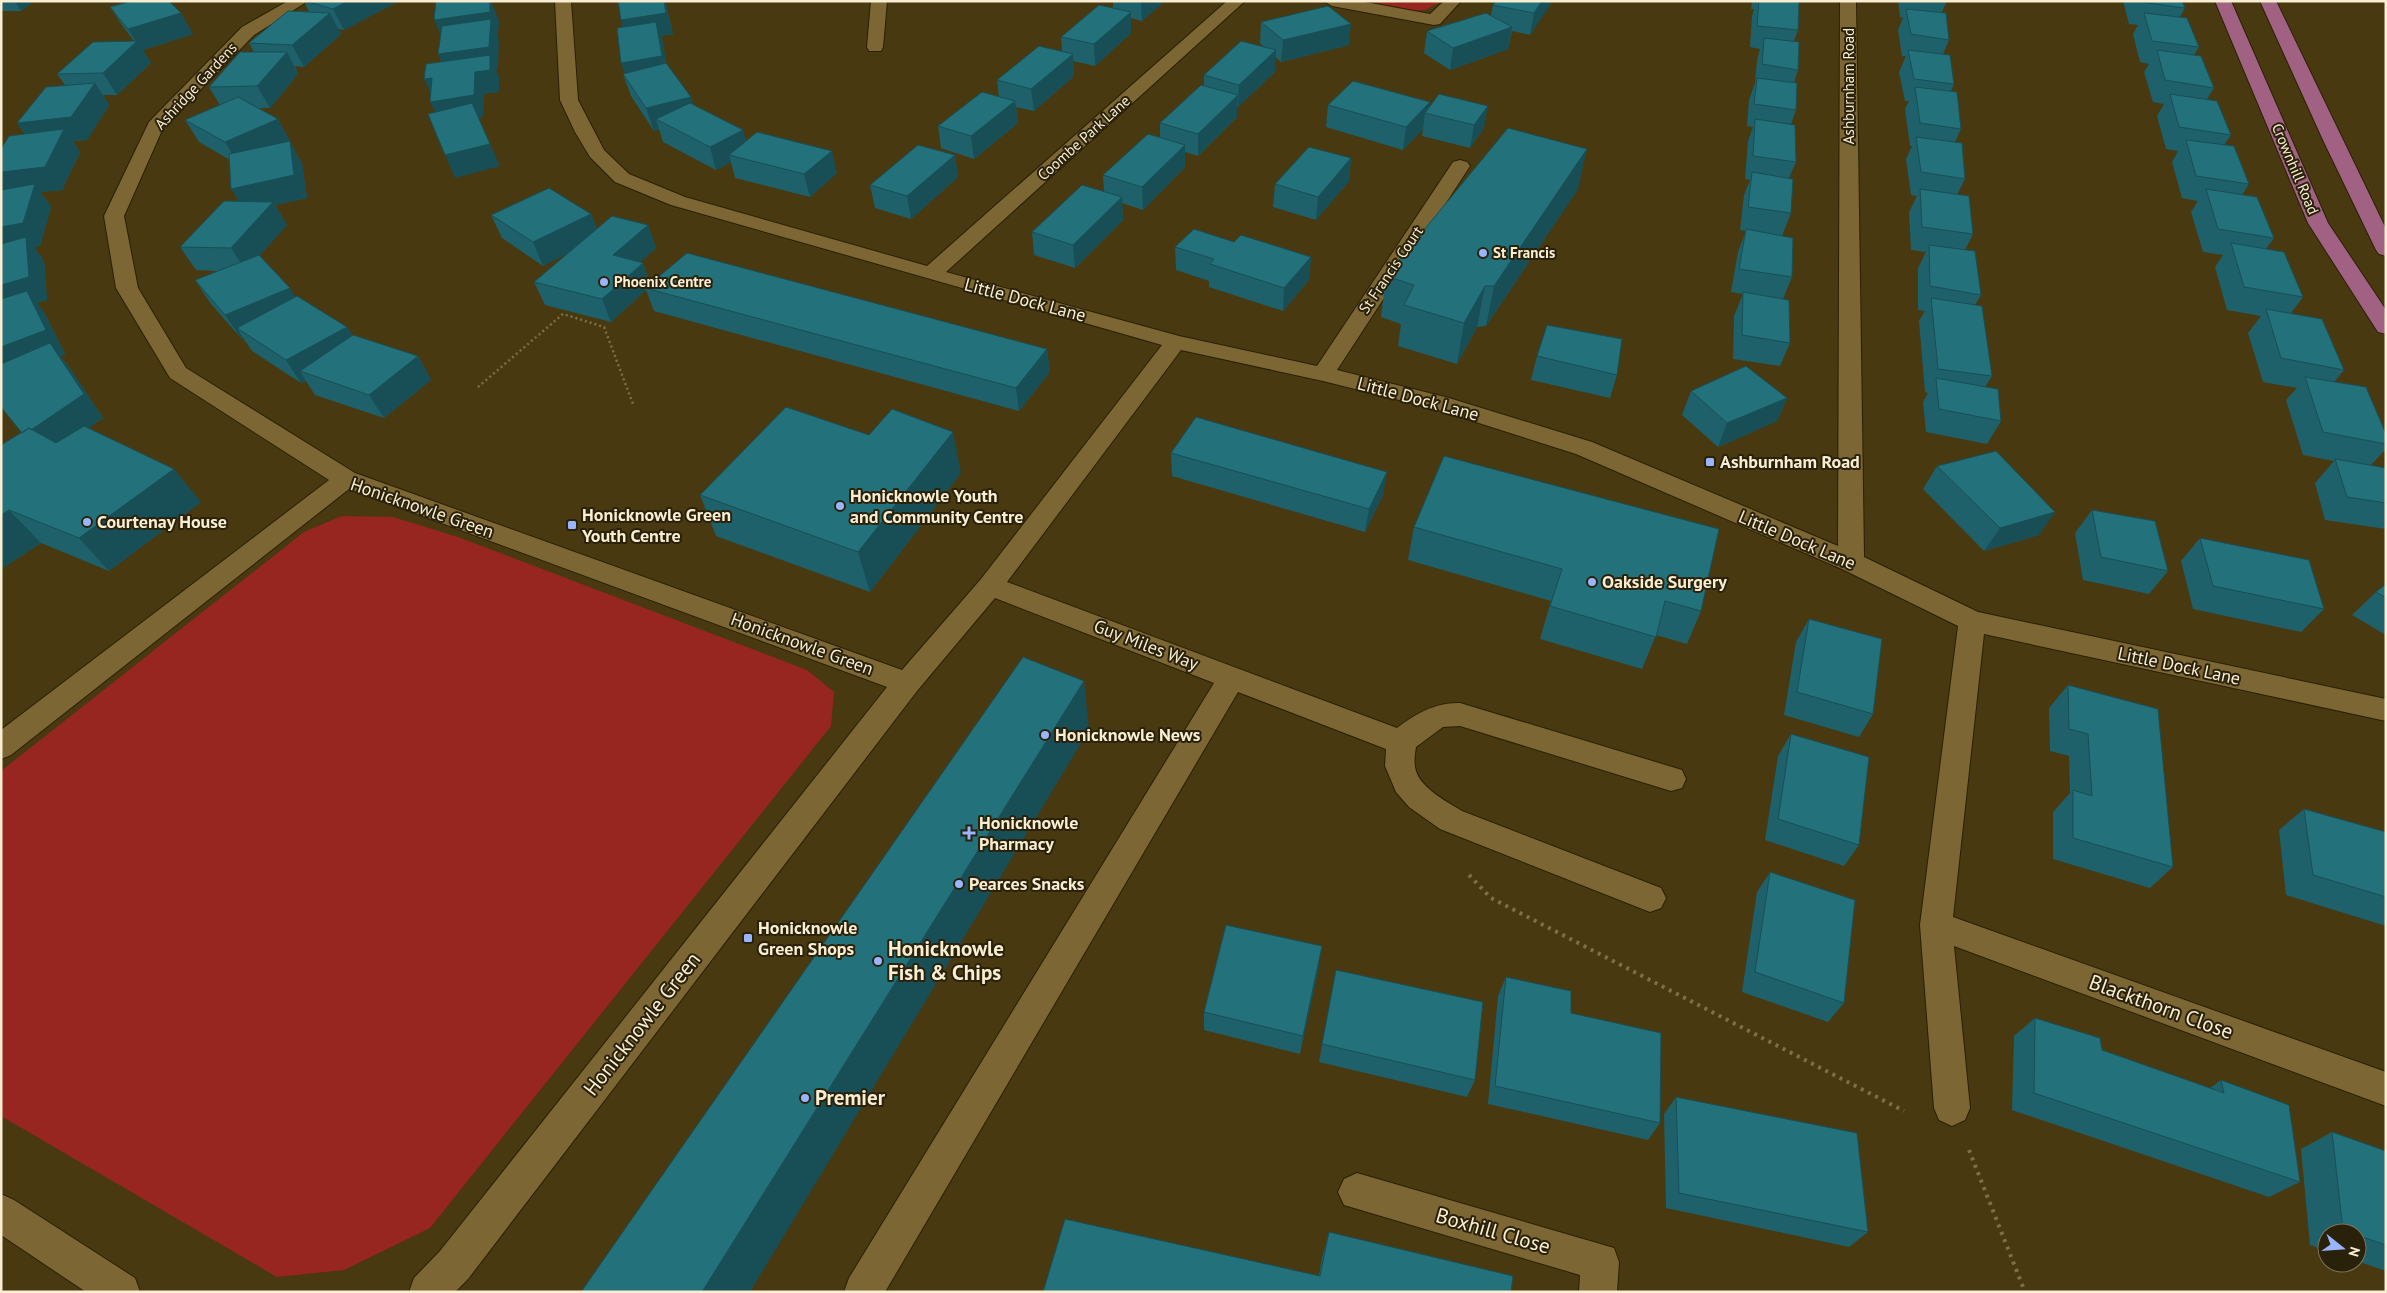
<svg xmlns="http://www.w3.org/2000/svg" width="2387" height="1293" font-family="'PT Sans',sans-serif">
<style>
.green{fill:#972520}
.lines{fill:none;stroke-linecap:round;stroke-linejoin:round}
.minor-casing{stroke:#2b2005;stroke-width:2}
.major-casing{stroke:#2b2005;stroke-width:2}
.path-far1{stroke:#7e6f4b;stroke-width:2.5;stroke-dasharray:2 3;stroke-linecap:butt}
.path{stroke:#7e6f4b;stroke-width:4;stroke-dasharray:3 5;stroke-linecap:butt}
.minor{fill:#7c6734;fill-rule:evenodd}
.major{fill:#a06183;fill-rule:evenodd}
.wall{fill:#1e616a}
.shaded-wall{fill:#184f56}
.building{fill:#23717b;stroke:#184f56}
.poi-dot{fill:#99b5fd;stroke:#2a210b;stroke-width:2}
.labels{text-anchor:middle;stroke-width:4;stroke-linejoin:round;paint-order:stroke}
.far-street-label{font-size:15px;fill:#f9edd2;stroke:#2a210b}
.far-poi-label{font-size:15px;font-weight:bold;fill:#f9edd2;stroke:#2a210b;text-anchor:start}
.street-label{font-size:18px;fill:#f9edd2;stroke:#2a210b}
.poi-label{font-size:18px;font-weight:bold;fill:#f9edd2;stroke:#2a210b;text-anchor:start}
.near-poi-label{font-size:21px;font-weight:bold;fill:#f9edd2;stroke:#2a210b;text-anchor:start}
.near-street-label{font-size:21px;fill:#f9edd2;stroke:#2a210b}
</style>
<rect width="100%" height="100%" fill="#483911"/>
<!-- green -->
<path class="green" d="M1359,1H1442L1425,10L1408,11Z
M342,516L393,517L458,537L807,670L834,692L831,726L430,1228L344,1270L277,1277L1,1116V771L304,532Z"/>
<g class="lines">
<defs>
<path id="minor" d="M288,1H308L254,35L163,128L124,216L138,288L186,368L355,473L902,670L981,579L1162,345L671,205L615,182L590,157L575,132L560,100L555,1H571L578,100L604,150L629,174L685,197L927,266L1227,1H1245L946,272L1179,336L1317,366L1453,162L1460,160L1467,162L1470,166L1337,370L1449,398L1592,442L1838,546L1840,1H1856L1864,557L1978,612L2386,699V721L1984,634L1953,917L2386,1072V1106L1954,946L1970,1108L1965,1120L1952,1126L1939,1120L1934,1108L1920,925L1958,626L1842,569L1576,454L1435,409L1323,381L1181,350L1007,582L1397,728C1415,714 1436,702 1460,703L1682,770L1686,779L1682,788L1671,791L1460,726L1443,727L1416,747C1415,753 1414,761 1415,767C1418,787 1446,801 1462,811L1661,888L1666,898L1661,908L1650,912L1440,829L1409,807L1396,792L1385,766L1386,749L1238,692L885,1292H844L849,1278L1214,683L995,598L917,691L468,1279L455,1292H409L414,1278L440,1251L887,687L349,489L11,755L1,759V730L329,480L170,378L116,288L104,216L149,122L242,27Z
M871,1H887L883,47L881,51H869L867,47Z
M1324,1H1360L1430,14L1444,1H1461L1440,24L1434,25L1332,6Z
M1357,1173L1614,1248L1619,1262L1617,1292H1579L1580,1275L1344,1205L1338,1192L1344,1179Z
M1,1194L14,1200L135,1278L140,1292H86L1,1235Z"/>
<path id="major" d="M2215,1H2231L2328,223L2386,310V334L2378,332L2308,223Z
M2260,1H2276L2386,229V256L2379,254L2376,250L2323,140Z"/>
</defs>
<!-- minor casing -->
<use href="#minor" class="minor-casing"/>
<!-- major casing -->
<use href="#major" class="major-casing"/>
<!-- path-far1 -->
<path class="path-far1" d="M478,387L563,314L604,327L633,404"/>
<!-- path -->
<path class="path" d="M1469,875L1491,898L1904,1111
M1969,1150L2025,1292"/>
<!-- minor -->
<use href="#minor" class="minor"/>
<!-- major -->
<use href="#major" class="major"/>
</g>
<!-- wall -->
<path class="wall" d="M1,1H34L21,11H1Z
M304,1H399L344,30L338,29L341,34L304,67L295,66L298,74L270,108H258L278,119L302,164L307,198L275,205L287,225L259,256L295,297L347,327L352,335L418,356L431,380L384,418L315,395L306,381L301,383L252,351L243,338H241L211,304L195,280L219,271L196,270L180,247L239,201L230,160L199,142L185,120L220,105L209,87L254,52L249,43L309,12Z
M618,1H665L673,34L661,36L663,44L666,64L691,97L693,105L743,130L746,141L837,173L810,197L735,178L731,162L716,170L663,142L659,129L654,131L631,96L623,74H625L623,27Z
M1113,1H1165L1142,21L1131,18V33L1095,66L1073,61L1074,76L1034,111L1016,107L1018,123L974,159L941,148L938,126L999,97L997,80L1062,51L1061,37L1113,8Z
M1496,1H1551L1550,5L1530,35L1512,31L1508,49L1450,70L1424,53L1427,31L1491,15L1493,5Z
M1752,1H1799L1798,30L1794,41L1798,70L1794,83L1796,110L1791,124L1796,162L1789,178L1791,213L1782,236L1792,277L1783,299L1790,343L1780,366L1733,359L1734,316L1743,294L1731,292L1738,252L1746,231L1740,230L1744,195L1750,180L1745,179L1748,141L1753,127L1747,126L1749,100L1755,83L1757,60L1760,49L1750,47L1752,16L1754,9H1751Z
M1898,1H1947L1942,12L1949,40L1943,54L1954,84L1951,91L1961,129L1955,142L1965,179L1957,195L1973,234L1965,250L1981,295L1975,305L1992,376L1985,387L2001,421L1987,444L1926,432L1923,402L1928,393L1925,392L1919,321L1925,311L1918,310V268L1926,252L1911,250L1909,212L1917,196L1911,195L1906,159L1912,146H1910L1905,109L1909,101H1905L1899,72L1906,56H1902L1898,30L1903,18L1900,17Z
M2123,1H2182L2185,8L2180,17L2199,47L2194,55L2214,88L2207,99L2231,135L2224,145L2249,184L2242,195L2274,238L2266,249L2303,297L2291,313L2344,370L2334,382L2386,434V449L2371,465L2386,468V529L2325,520L2315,483L2334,461L2303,455L2286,400L2297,388L2263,382L2248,333L2261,316L2227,310L2215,267L2223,255L2203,252L2191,212L2198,201L2182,198L2172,162L2178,151L2166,149L2157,116L2164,104L2153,102L2144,72L2149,64L2140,62L2133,34L2138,25L2129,24Z
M110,7L193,34L143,50L151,63L117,95H103L109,105L87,140L73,141L80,152L62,190L40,192L51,207L40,246L34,247L44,261L47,300L37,303L45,314L65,354L60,356L69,367L103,418L88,428L201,502L109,571L41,543L1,569V445L22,433L25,134L17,123L65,85L57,74L134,41L124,28Z
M1261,22L1349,45L1281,62L1275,57V72L1238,107H1237V117L1198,156L1185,152V167L1143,210L1122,203L1123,220L1075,268L1034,255L1032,232L1104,192L1103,175L1160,138V123L1204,86V75L1265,48L1260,43Z
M1328,105L1429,108L1484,128L1470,148L1422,136L1423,129L1403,150L1326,127Z
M955,155L958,177L911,219L875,208L870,185Z
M1351,158L1349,181L1316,220L1273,207L1275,184Z
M1578,189L1486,326L1477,327L1457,364L1398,346L1401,324L1381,317L1386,276Z
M591,214L597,229L648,225L656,248L640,262L643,263L650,283L1047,349L1050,372L1019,411L654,311L646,290L611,322L545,305L534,282L569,252L543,266L502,238L491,215Z
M1234,242L1311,257L1309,280L1283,311L1209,287V281L1176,270L1175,247Z
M1537,356L1617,375L1610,398L1531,380Z
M1691,391L1787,398L1777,421L1718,447L1682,415Z
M869,435L961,473L870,592L716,536L700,495Z
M1171,453L1383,495L1365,532L1172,476Z
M1444,456L1701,611L1687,644L1656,635L1642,669L1540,639L1551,601L1408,560L1414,527Z
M1937,466L2039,535L1984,551L1923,489Z
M2092,510L2168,571L2149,594L2083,580L2075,533Z
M2200,538L2324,609L2301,632L2193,609L2181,561Z
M2386,584V635L2352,615L2376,592Z
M1809,619L1873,714L1859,737L1784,715L1796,642Z
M2068,685L2173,867L2150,888L2053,859V812L2070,793L2069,756L2050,751L2049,708Z
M1791,734L1859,845L1844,866L1765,840L1778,756Z
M2304,809L2386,832V926L2286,895L2279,830Z
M1770,872L1844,1003L1828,1022L1742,992L1757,892Z
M1319,966L1300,1054L1204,1030V1012Z
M1336,970L1475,1080L1467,1097L1319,1062Z
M1506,977L1571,1013L1660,1123L1648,1140L1488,1104L1498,996Z
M2035,1018L2102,1050L2210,1088L2221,1080L2300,1182L2269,1197L2012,1110L2014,1036Z
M1676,1097L1868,1232L1849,1247L1666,1208L1664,1114Z
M2332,1132L2386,1151V1271L2357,1261V1233H2327V1251L2310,1245L2301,1149Z
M1329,1232L1511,1292L1319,1275L1322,1258Z"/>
<!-- shaded-wall -->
<path class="shaded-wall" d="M15,1H34L21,11Z
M348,1H399L344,30L333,9Z
M491,1L499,21L498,34H497L499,41L498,69H496L499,77V92L484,94L483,117L441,124L430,102L434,101L424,79L448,76L438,54L444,42L434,20Z
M664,1H665V2L673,34L661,36L663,44L669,78L628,81L621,63L628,41L621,20Z
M1141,1H1165L1142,21Z
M1542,1H1551L1550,5L1530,35L1534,13Z
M1131,12V33L1095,66L1094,44Z
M181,13L193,34L143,50L151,63L117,95L103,73L136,42L128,29Z
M330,13L341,34L304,67L292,45Z
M1351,24L1349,45L1281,62L1283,40Z
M1512,27L1508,49L1450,70L1453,48Z
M1276,50L1275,72L1238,107L1239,85Z
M287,52L298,74L270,108L257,86Z
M1073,54L1074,76L1034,111L1031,89Z
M95,83L109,105L87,140L73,141L80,152L62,190L40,192L51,207L40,246L34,247L44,261L47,300L37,303L45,314L65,354L60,356L69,367L103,418L44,459L1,378V172L34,145L17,123Z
M1238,95L1237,117L1198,156V134Z
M691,97L698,119H656L659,129L654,131L646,108Z
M1015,101L1018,123L974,159L971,136Z
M1430,102L1428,114L1425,113L1423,129L1403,150L1406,127Z
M1488,106L1484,128L1470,148L1474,125Z
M278,119L302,164L307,198L275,205L287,225L246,271L231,248L245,212L231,189L239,165L225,142Z
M743,130L750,153L729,155L731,162L716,170L710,147Z
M490,144L500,166L455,178L445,155Z
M1185,145V167L1143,210L1142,187Z
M1587,149L1578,189L1486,326L1494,286Z
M832,151L837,173L810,197L804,174Z
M955,155L958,177L911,219L907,196Z
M1351,158L1349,181L1316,220L1318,197Z
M1122,197L1123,220L1075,268L1073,245Z
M591,214L600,237L543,266L533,242Z
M648,225L656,248L622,279L613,255Z
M1311,257L1309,280L1283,311L1284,288Z
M643,263L651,286L645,288L646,290L611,322L602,299Z
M1485,286L1477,327L1457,364L1464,323Z
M290,288L304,312L237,328L243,338H241L225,315Z
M347,327L361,350L300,371L306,381L301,383L286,360Z
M1047,349L1050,372L1019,411L1016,388Z
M418,356L431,380L384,418L369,395Z
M1787,398L1777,421L1718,447L1727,423Z
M953,432L961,473L870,592L858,552Z
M174,469L201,502L109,571L79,538Z
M1387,472L1383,495L1365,532L1369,509Z
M9,510L41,543L1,569V515Z
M2055,512L2039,535L1984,551L2000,528Z
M1084,681L1089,730L750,1292H702Z
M1322,946L1319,966L1300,1054L1303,1036Z"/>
<!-- building -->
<path class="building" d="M132,1H169L181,13L128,29L110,7Z
M305,1H348L333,9Z
M436,1H490V12L434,20Z
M618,1H664L666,13L621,20Z
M1496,1H1542L1534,13L1493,5Z
M1759,1H1799L1798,30L1757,26Z
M2140,1H2182L2185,8L2141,2Z
M1099,5L1131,12L1094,44L1061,37Z
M1328,6L1351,24L1283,40L1261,22Z
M1906,9L1946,13L1949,40L1911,34Z
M288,11L330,13L292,45L249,43Z
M1486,13L1512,27L1453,48L1427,31Z
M2144,13L2187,18L2199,47L2152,41Z
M491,19L489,47L438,54L442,26Z
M656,22L662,56L621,63L617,28Z
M1764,38L1799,42L1798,70L1762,64Z
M137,41L103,73L57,74L93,42Z
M1241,41L1276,50L1239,85L1204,75Z
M1039,46L1073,54L1031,89L997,80Z
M1908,50L1950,55L1954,84L1914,79Z
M2157,50L2201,56L2214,88L2165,80Z
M240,52H287L257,86L209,87Z
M490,55V70L475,72L474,95L430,102L432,78L424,79L426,64Z
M666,63L691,97L646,108L623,74Z
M1757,78L1797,83L1796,110L1754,104Z
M1353,81L1430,102L1406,127L1328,105Z
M95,83L71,117L17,123L46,87Z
M1201,85L1238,95L1198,134L1160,123Z
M1915,87L1957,92L1961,129L1920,123Z
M982,92L1015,101L971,136L938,126Z
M1439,94L1488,106L1474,125L1425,113Z
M2170,94L2217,101L2231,135L2179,127Z
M238,97L278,119L225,142L185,120Z
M472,103L490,144L445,155L428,114Z
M690,103L743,130L710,147L656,119Z
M1755,119L1795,125L1796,162L1753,156Z
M1508,128L1587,149L1494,286H1485L1464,323L1404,305L1414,285L1386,276Z
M64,129L45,167L1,172V149L9,136Z
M757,132L832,151L804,174L729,155Z
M1148,134L1185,145L1142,187L1103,175Z
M1916,137L1962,143L1965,179L1921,172Z
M2186,140L2234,146L2249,184L2196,176Z
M290,141L294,175L231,189L229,154Z
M918,145L955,155L907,196L870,185Z
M1309,147L1351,158L1318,197L1275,184Z
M1752,172L1793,179L1791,213L1748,207Z
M35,184L23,223L1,227V190Z
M1082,185L1122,197L1073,245L1032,232Z
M549,188L591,214L533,242L491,215Z
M1920,189L1969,196L1973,234L1922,227Z
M2206,189L2257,197L2274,238L2218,229Z
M224,201L273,202L231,248L180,247Z
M612,216L648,225L613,255L643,263L602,299L534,282Z
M1194,229L1234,242L1241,235L1311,257L1284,288L1210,264L1214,259L1175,247Z
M1746,229L1793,238L1792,277L1739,269Z
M26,237L29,277L1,285V244Z
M2231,243L2284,252L2303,297L2244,287Z
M1929,245L1975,251L1981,295L1930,286Z
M687,253L1047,349L1016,388L645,288Z
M259,255L290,288L225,315L195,280Z
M27,291L46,330L1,347V299Z
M1743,292L1789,300L1790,343L1742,335Z
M297,296L347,327L286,360L237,328Z
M1931,298L1982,306L1992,376L1938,369Z
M2266,309L2322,319L2344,370L2281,358Z
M1547,325L1622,339L1617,375L1537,356Z
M353,335L418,356L369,395L300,371Z
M50,343L84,394L31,430L29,428L22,433L1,407V364Z
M1746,366L1787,398L1727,423L1691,391Z
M2305,377L2366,387L2386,434V444L2323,432Z
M1936,378L1998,389L2001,421L1939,409Z
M786,407L869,435L892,409L953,432L858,552L700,495Z
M1196,417L1387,472L1369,509L1171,453Z
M84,426L174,469L79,538L9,510L1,515V445L29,428L56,443Z
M1996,451L2055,512L2000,528L1937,466Z
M1444,456L1719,529L1701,611L1665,601L1656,637L1550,606L1562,569L1414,527Z
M2335,459L2386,468V503L2347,497Z
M2092,510L2155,521L2168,571L2101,557Z
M2200,538L2309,560L2324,609L2213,586Z
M2386,584V598L2376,592Z
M1809,619L1882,639L1873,714L1797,692Z
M1023,657L1084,681L702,1292H581Z
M2068,685L2158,709L2173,867L2073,838V790L2092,796L2088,734L2069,729Z
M1791,734L1869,757L1859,845L1778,819Z
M2304,809L2386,832V897L2313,875Z
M1770,872L1855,900L1844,1003L1755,972Z
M1226,925L1322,946L1303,1036L1204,1012Z
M1336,970L1483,1002L1475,1080L1322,1044Z
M1506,977L1571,991V1013L1661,1033L1660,1123L1495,1086Z
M2035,1018L2100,1038L2102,1050L2224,1093L2221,1080L2289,1105L2300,1182L2034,1093Z
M1676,1097L1857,1133L1868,1232L1679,1193Z
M2332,1132L2386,1151V1245L2357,1235V1233H2350L2343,1230Z
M1065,1219L1320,1276L1329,1232L1513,1276L1511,1292H1043Z"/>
<!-- markers -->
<g class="poi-dot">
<circle cx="1483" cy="253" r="5"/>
<circle cx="604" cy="282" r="5"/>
<rect x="1705" y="457" width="10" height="10" rx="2.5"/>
<circle cx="840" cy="506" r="5"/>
<circle cx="87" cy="522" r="5"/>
<rect x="567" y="520" width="10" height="10" rx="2.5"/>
<circle cx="1592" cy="582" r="5"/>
<circle cx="1045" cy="735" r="5"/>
<path d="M966.5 825.5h5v5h5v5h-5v5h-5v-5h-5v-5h5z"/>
<circle cx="959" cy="884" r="5"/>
<rect x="743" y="933" width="10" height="10" rx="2.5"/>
<circle cx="878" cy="961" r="5"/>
<circle cx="805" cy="1098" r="5"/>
</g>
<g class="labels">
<!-- far-street labels -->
<g class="far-street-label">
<text transform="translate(196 86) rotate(-47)" y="5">Ashridge Gardens</text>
<text transform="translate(1849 86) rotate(-90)" y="5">Ashburnham Road</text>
<text transform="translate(1084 138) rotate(-42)" y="5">Coombe Park Lane</text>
<text transform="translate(2295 169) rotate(67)" y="5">Crownhill Road</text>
<text transform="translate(1391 270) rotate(-56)" y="5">St Francis Court</text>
</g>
<!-- far-poi labels -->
<g class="far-poi-label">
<text x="1493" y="258">St Francis</text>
<text x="614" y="287">Phoenix Centre</text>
</g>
<!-- street labels -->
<g class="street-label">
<text transform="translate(1025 300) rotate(15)" y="6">Little Dock Lane</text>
<text transform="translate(1418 399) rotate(15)" y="6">Little Dock Lane</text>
<text transform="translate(422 508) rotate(19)" y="6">Honicknowle Green</text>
<text transform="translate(1797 540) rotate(23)" y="6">Little Dock Lane</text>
<text transform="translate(802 644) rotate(20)" y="6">Honicknowle Green</text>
<text transform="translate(1146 645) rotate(21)" y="6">Guy Miles Way</text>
<text transform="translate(2179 666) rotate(12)" y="6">Little Dock Lane</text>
</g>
<!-- poi labels -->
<g class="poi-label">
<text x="1720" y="468">Ashburnham Road</text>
<text x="850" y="502">Honicknowle Youth<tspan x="850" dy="21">and Community Centre</tspan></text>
<text x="582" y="521">Honicknowle Green<tspan x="582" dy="21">Youth Centre</tspan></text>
<text x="97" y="528">Courtenay House</text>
<text x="1602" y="588">Oakside Surgery</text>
<text x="1055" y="741">Honicknowle News</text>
<text x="979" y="829">Honicknowle<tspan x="979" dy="21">Pharmacy</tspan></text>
<text x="969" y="890">Pearces Snacks</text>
<text x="758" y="934">Honicknowle<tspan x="758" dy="21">Green Shops</tspan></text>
</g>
<!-- near-poi labels -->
<g class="near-poi-label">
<text x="888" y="956">Honicknowle<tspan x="888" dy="24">Fish &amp; Chips</tspan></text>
<text x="815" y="1105">Premier</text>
</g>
<!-- near-street labels -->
<g class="near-street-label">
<text transform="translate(2161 1007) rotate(20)" y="7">Blackthorn Close</text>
<text transform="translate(642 1024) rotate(-52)" y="7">Honicknowle Green</text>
<text transform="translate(1493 1231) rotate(16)" y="7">Boxhill Close</text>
</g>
</g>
<!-- border -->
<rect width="2387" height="1293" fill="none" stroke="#f9edd2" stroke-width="5"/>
<!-- north arrow -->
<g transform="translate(2342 1248) rotate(107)"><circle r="24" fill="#2a210b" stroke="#7d735b"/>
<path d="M0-4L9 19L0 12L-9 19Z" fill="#99b5fd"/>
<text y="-8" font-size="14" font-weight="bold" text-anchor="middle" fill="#f9edd2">N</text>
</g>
</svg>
